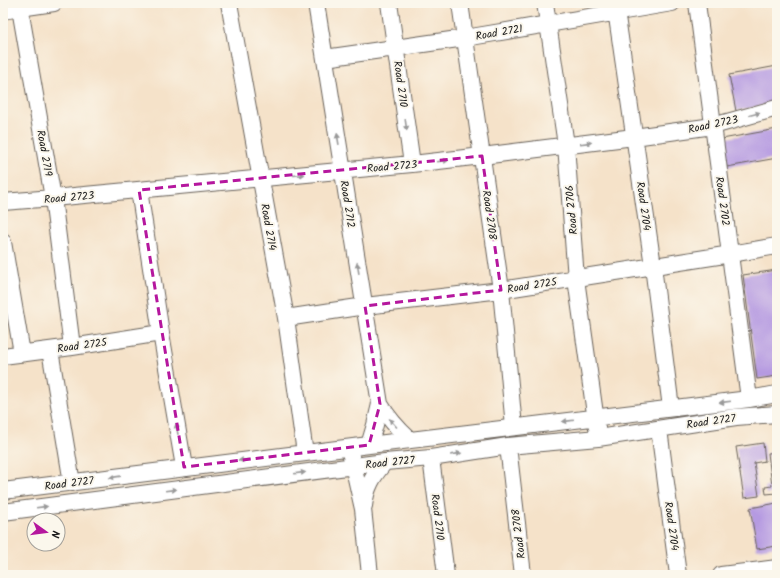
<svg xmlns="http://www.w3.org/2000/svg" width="780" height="578" font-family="Kalam,sans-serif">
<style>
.building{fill:#b59ae1}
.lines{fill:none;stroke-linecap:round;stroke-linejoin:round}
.street-casing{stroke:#686159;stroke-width:18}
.street{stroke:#fff;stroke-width:16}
.oneway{fill:#999}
.marked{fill:none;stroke:#b5179e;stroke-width:3;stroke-dasharray:8 5;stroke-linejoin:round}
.labels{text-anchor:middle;stroke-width:4;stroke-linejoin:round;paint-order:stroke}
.street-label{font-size:11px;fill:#1c1c1c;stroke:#fbf7ec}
</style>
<rect width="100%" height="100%" fill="#fbf7ec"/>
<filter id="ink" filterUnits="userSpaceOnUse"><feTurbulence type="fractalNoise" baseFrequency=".025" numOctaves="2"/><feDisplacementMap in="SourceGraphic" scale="8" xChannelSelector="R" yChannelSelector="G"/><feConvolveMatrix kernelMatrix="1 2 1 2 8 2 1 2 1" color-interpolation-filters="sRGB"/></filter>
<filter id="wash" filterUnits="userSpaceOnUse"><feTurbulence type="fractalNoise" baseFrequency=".012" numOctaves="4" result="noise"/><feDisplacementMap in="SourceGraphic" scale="16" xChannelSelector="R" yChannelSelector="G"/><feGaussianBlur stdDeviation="0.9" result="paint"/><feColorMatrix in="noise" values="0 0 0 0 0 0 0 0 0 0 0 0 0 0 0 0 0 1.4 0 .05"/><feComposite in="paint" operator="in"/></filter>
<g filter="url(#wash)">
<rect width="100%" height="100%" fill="#f5e2c9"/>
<g id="blocks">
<!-- building -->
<path class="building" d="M777,66V103L736,111L729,75Z
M777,129V158L727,167L722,139Z
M777,270V376L757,379L743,275Z
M763,443L765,461L754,463L759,496L744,498L736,447Z
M777,452V493L766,494L765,487L772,486L768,453Z
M777,503V546L757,549L750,508Z"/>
</g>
</g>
<g filter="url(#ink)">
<use href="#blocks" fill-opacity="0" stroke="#686159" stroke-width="1"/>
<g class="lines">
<defs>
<path id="street" d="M19,3L53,198L72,347
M229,3L286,318L305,453
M316,3L380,404L375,425L369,445
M389,3L412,164
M460,3L501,290L514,427
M545,3L566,145L576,279L597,428
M615,3L653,266L671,408
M697,3L749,399
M3,11L20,8L54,3
M325,58L465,38L672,3
M139,190L161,333L184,467
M3,202L53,198L412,164L482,156L634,137L713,126L777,108
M3,242L22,353
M286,318L365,306L501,290L731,254L777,246
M50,350L72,483
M3,356L72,347L161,333
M380,404C388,418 398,429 410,440
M659,429L678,575
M508,446L523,575
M351,456L363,509L370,575
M431,458L446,575
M3,491L369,445L749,399L777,394
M364,506C366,487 373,476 385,462
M3,512L385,462L431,458L508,446L598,438L736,417L777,414
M721,575L777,568"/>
</defs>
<!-- street casing -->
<use href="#street" class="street-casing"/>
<!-- street -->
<use href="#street" class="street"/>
</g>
<!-- one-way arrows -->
<defs><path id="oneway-solid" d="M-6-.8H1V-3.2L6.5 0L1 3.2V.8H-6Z"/></defs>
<g class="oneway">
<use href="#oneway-solid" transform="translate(755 114) rotate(-15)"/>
<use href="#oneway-solid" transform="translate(406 125) rotate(82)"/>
<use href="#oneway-solid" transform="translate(338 139) rotate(-99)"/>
<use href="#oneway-solid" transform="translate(586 143) rotate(-7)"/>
<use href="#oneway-solid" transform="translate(443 161) rotate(-7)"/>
<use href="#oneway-solid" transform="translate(299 175) rotate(-5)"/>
<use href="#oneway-solid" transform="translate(358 268) rotate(-99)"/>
<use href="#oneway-solid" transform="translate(725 402) rotate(173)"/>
<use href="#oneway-solid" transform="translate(568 421) rotate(173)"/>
<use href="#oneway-solid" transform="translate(393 423) rotate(-131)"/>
<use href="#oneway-solid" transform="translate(177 429) rotate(-100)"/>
<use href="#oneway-solid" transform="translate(456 454) rotate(-9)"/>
<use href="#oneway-solid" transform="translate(244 460) rotate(173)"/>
<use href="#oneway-solid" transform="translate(300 473) rotate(-7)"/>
<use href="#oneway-solid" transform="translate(115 477) rotate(172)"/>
<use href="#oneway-solid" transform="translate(171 490) rotate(-7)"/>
<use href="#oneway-solid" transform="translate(42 507) rotate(-7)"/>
</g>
</g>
<!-- marked area -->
<path class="marked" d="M482,156L501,290L365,306L380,404L369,445L184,467L139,190Z"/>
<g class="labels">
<!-- street labels -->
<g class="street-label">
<text transform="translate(499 32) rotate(-10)" y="4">Road 2721</text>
<text transform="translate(401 84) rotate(82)" y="4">Road 2710</text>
<text transform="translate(713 124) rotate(-12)" y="4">Road 2723</text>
<text transform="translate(45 153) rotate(80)" y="4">Road 2719</text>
<text transform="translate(392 166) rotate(-5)" y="4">Road 2723</text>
<text transform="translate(69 197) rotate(-5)" y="4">Road 2723</text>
<text transform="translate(723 201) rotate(82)" y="4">Road 2702</text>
<text transform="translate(348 204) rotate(81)" y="4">Road 2712</text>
<text transform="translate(644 206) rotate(82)" y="4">Road 2704</text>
<text transform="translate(571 210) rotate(-95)" y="4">Road 2706</text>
<text transform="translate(490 215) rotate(82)" y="4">Road 2708</text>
<text transform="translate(269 227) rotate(80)" y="4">Road 2714</text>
<text transform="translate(532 285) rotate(-9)" y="4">Road 2725</text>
<text transform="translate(82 345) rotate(-8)" y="4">Road 2725</text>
<text transform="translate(711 421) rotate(-8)" y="4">Road 2727</text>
<text transform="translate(390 462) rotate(-6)" y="4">Road 2727</text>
<text transform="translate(69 483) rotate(-7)" y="4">Road 2727</text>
<text transform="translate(438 517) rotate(83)" y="4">Road 2710</text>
<text transform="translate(672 526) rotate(82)" y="4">Road 2704</text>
<text transform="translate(518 534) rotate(-97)" y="4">Road 2708</text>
</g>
</g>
<!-- margin -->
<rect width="780" height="578" fill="none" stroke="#fbf7ec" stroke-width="16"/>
<!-- north arrow -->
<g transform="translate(46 532) rotate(104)"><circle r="19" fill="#fbf7ec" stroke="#a29f99"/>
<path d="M0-3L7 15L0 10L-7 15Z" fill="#b5179e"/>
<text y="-6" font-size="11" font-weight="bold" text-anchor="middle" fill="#1c1c1c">N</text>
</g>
</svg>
